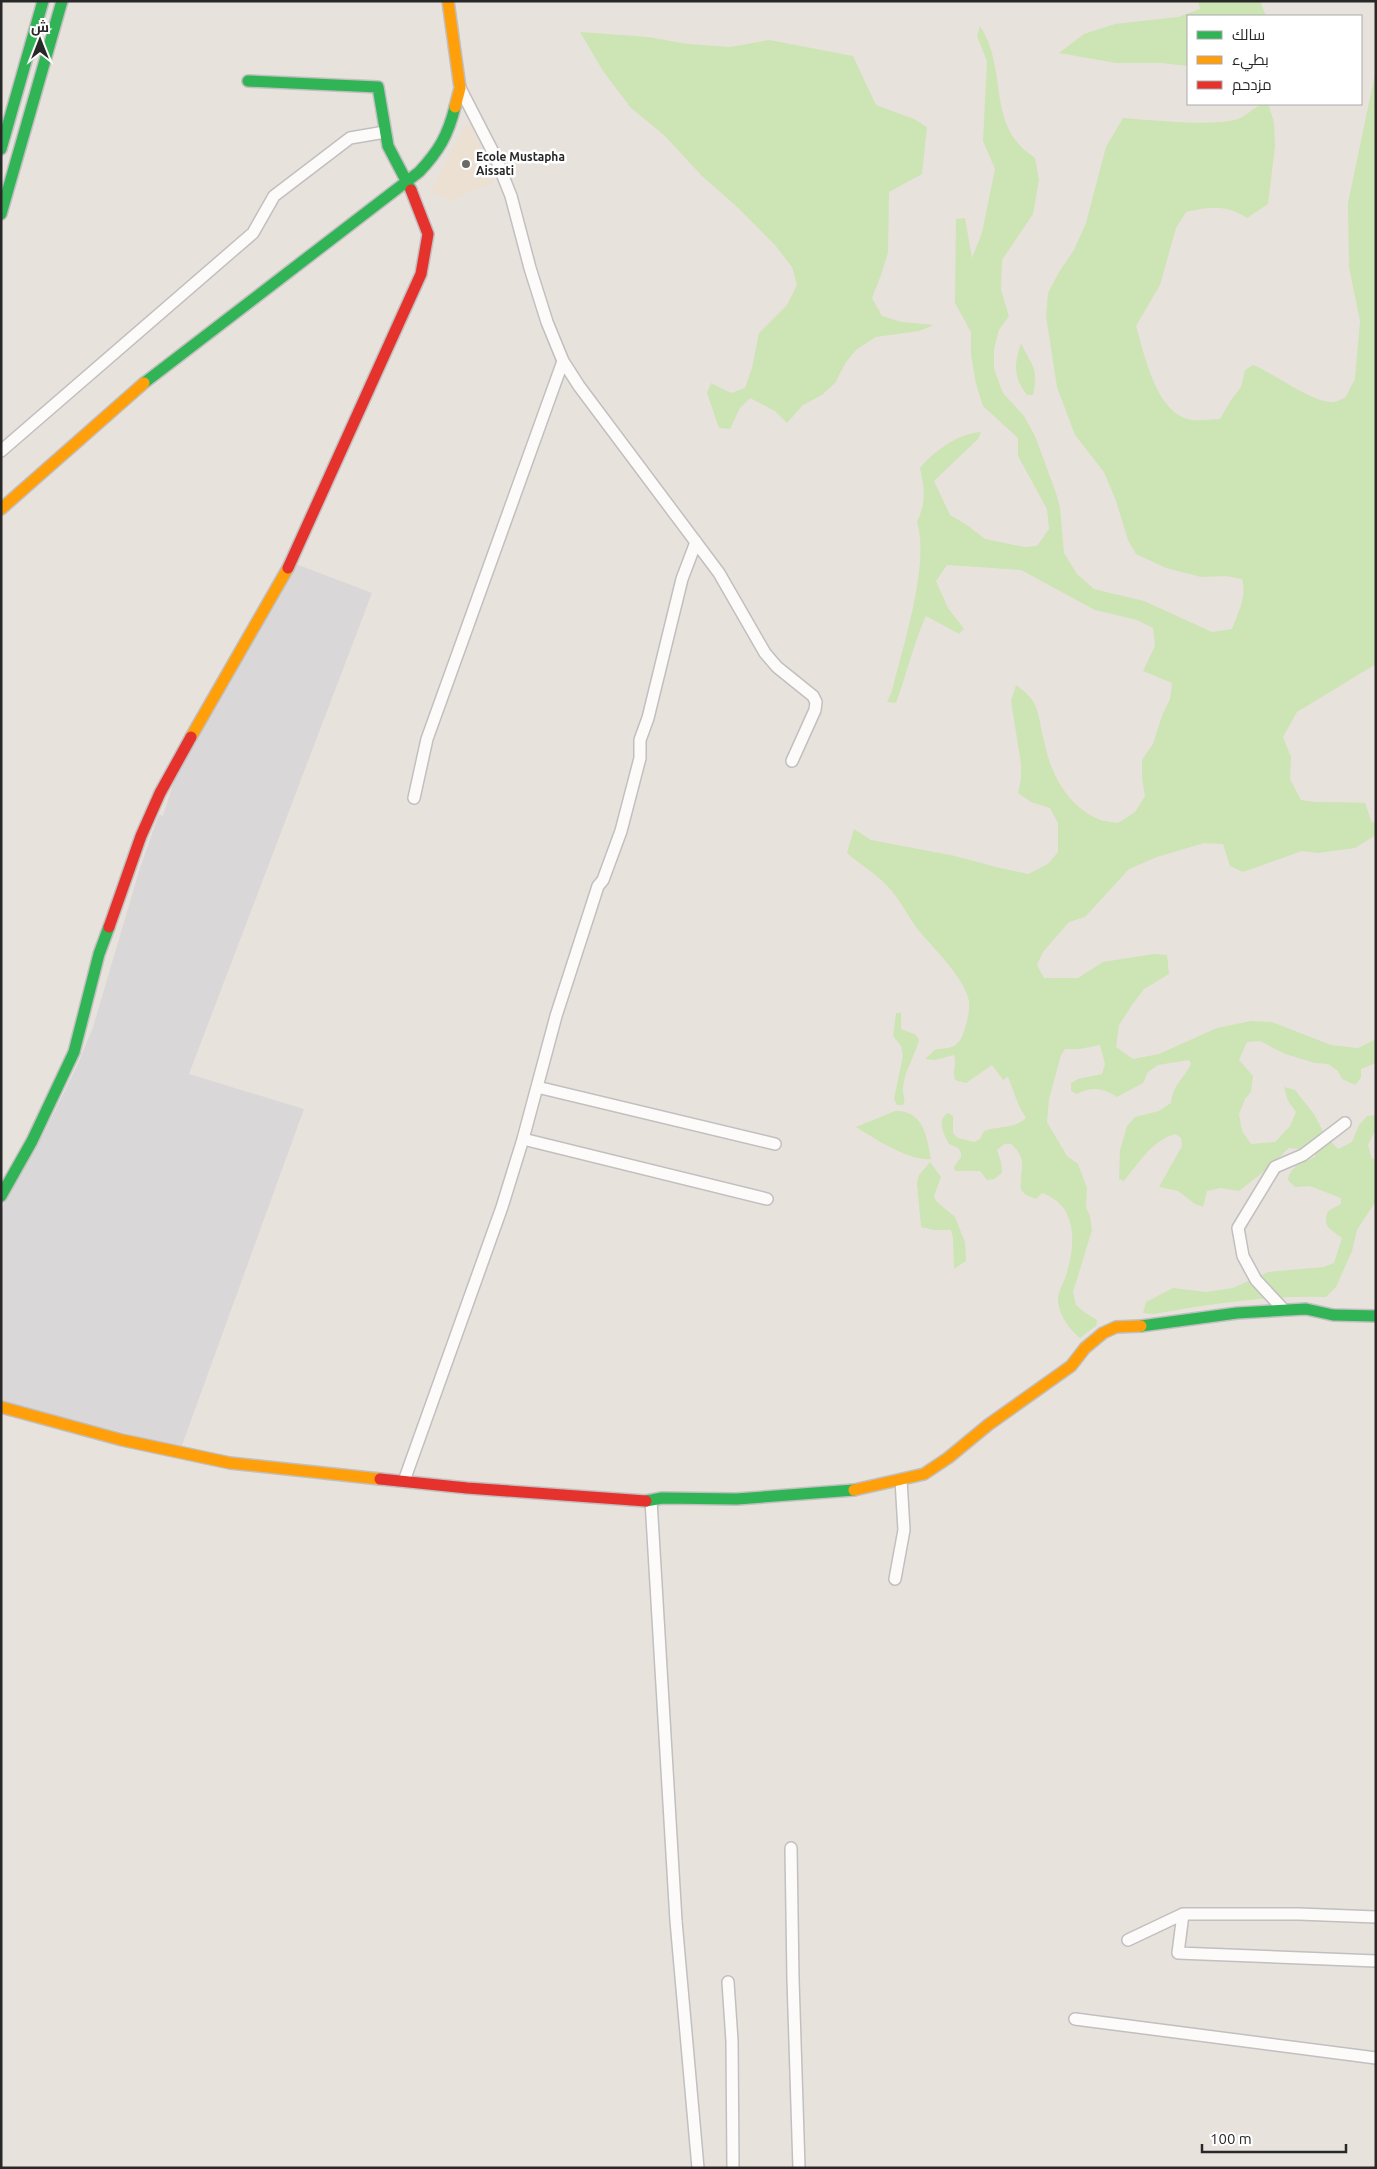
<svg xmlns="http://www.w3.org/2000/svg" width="1377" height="2169" font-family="Ubuntu,Cairo,sans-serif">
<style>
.industrial{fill:#dad7d9}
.education{fill:#ebe0d1}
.green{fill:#cde4b4}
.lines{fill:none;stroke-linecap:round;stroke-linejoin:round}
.street-casing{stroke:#c1bfbf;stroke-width:14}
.fast-casing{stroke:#c1bfbf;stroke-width:14}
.slow-casing{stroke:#c1bfbf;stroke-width:14}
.jam-casing{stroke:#c1bfbf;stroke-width:14}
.street{stroke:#fcfbfa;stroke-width:11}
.fast{stroke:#30b455;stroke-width:11}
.slow{stroke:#ff9f0a;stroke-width:11}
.jam{stroke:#e5322d;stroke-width:11}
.poi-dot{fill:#6b6967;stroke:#fff;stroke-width:2}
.labels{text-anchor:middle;stroke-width:5;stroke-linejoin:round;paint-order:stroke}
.poi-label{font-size:12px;font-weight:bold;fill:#282828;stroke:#fff;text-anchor:start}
</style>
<rect width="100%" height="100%" fill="#e8e2dd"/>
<!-- industrial -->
<path class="industrial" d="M288,561L372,593L189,1074L304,1109L181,1448L1,1400V1209L43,1135L77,1066L93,1027L140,868L159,814L163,816L178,768Z"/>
<!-- education -->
<path class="education" d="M466,124L472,126L493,183L456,198L454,202L431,191Z"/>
<!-- green -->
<path class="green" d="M1198,1H1260L1266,16H1188V66L1161,63H1116L1059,53L1084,34L1115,24L1178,17L1200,9Z
M980,26C984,33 988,40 990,47C1004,89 992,130 1035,158L1039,180L1033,214L1002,260L1001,290L1009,316L999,330L994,349V369L1003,393L1024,416L1035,436L1056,493L1060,508L1064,553L1077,574L1094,589L1144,601L1212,632L1232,629C1238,613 1247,596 1242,579L1226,576L1201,577L1166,568L1136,554L1128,540L1116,501L1104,472L1075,435L1057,387L1046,316L1048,293L1059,272L1074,250L1086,223L1106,147L1123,118C1151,120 1213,127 1238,119C1249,115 1255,104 1268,104L1274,122L1275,146L1268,204L1247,218C1225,204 1210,207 1186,212L1176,228L1160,285L1136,326C1144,353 1154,403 1182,417C1193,423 1209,419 1220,419L1231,400L1241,387L1245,370L1253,365C1274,373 1312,403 1333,402C1337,402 1341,399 1345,398L1355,379L1360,321L1349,267L1348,203L1376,69V664L1297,712L1283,737L1291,757L1290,779L1301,800C1322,804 1343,801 1365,803L1372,823L1376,821V835L1355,848L1318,853L1302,851L1243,872L1230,866L1223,844L1204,843L1184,849L1157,857L1129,869L1085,917L1069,922L1043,952L1037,965L1044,978H1078L1103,962L1154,954L1167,955L1169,974L1144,989L1132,1005L1119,1025L1116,1047L1133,1059L1159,1054L1217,1028L1251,1021L1272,1022L1331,1045L1358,1048L1376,1039V1063L1361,1069V1078L1355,1085L1342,1079L1338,1071L1328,1064L1315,1063L1285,1054L1260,1041L1247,1042L1239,1060L1253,1076L1251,1092L1245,1099L1239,1114L1242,1131L1251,1144L1275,1142L1290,1126L1296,1112L1288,1101L1284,1087L1295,1090L1314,1114L1325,1135L1338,1149L1352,1142L1359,1125L1367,1116L1376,1115V1129L1368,1145L1372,1159H1376V1201L1357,1230L1352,1251L1336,1287L1326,1297C1268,1295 1210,1304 1154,1314L1143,1313L1146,1302L1173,1288L1206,1292L1219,1290L1233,1288L1268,1272L1323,1267L1334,1263L1342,1238C1330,1229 1322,1227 1328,1211L1341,1204V1198L1310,1186L1295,1187L1288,1180C1291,1164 1304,1163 1316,1156L1310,1150L1289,1148L1267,1169L1239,1191L1221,1188L1207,1191L1203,1207L1195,1204L1178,1191L1159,1187L1182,1146L1181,1138L1176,1134C1154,1138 1137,1165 1124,1181L1119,1179L1120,1150L1127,1126L1135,1117L1159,1111L1171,1103C1174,1082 1182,1082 1191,1064L1189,1060L1158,1065L1148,1072L1143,1083L1117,1097C1103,1088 1092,1086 1077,1094L1071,1091V1083L1078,1079L1102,1074L1105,1064L1100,1045L1080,1049H1065L1061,1055L1049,1099L1047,1122L1067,1156L1078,1164L1087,1188L1086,1207L1090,1216L1092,1230L1073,1292L1076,1305L1084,1312L1097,1320L1096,1326L1080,1338C1069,1329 1058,1314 1058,1298C1059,1289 1065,1281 1067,1272C1076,1242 1077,1205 1042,1193L1036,1199L1026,1195L1021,1190C1019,1169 1029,1160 1011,1144H1004L997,1150L1001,1162L1002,1173L994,1179L987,1180L980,1171H955L954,1167L961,1157V1152L958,1148L949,1144C944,1135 936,1120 948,1113L953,1116V1133L958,1138L974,1142L980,1139L984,1131C999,1125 1013,1130 1026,1118L1019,1106L1008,1077L1003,1080L992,1065L966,1083L955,1080C952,1071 957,1064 954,1055L935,1060L925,1059L936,1049C951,1049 960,1046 964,1031C967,1023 970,1010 969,1001C965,978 931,946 916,927C905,911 897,894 882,881C872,871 858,863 847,853L854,829L871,840L955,856L1000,868L1028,874L1048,864L1058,852V823L1050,808L1031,802L1018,793L1021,779V764L1011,701L1016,685C1041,702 1037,714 1044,741C1051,773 1065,803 1096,818C1102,821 1111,822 1118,823L1135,812L1145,796L1142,778V760L1153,744L1162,716L1170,699L1172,683L1143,671L1155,646L1153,628L1137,620L1095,610L1021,570L947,565L936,581L948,608L964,629L959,634L926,616C913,644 907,674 896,703L887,702L892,691C903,646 930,564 917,522C926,502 925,490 920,468C934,451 959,433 981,432L978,439L934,481L950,515L967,525L985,539L1024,547L1037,546L1049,529L1047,509L1018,456V438L983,406L976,384L971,355V332L955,303L956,219L965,218L972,258L982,233L995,169L983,141L987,61L977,36Z
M580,32L648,37L688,44L730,47L769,40L853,56L876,105L914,119L927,127L922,174L889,192L888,252L881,275L872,298L882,316L902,322L934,325L919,331L876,337L857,349L846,362L835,383L822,395L803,405L787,423L775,411L750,398L740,408L730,429L719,428L707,393L711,383L731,393L745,388L752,368L759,333L787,305L797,285L792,267L775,245L735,205L702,176L664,135L631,108L603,71Z
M1021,343C1032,367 1039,367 1033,395H1027C1013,376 1014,365 1021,343Z
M896,1013H901V1029L916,1035L919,1040C915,1056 903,1073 903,1090C903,1096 906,1099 903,1105H897L894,1099L903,1056L901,1046L893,1036Z
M895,1111C924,1110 927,1138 931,1159C909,1161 875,1139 856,1127Z
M930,1162L941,1177L934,1196L936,1201L955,1217L965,1242L966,1261L954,1269L953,1238L951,1230H934L921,1227L917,1183L919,1175Z"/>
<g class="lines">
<defs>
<path id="street" d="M460,88L495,156L511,196L530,268L547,322L563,361L579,386L719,573L765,653L777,667L813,696L816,702L815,710L792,761
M1,451L253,233L274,196L350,138L385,132
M414,798L427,739L563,361
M537,1087L775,1144
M523,1139L767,1199
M1284,1310L1256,1280L1243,1256L1238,1228L1275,1167L1303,1155L1345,1123
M404,1481L502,1207L523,1139L556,1016L598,886L603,880L621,831L640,758V740L648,718L682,579L696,542
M651,1500L676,1921L698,2168
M895,1579L904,1530L901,1480
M791,1848L793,1979L799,2168
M1183,1914L1178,1953L1376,1961
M1128,1940L1183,1914H1299L1376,1917
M728,1982L732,2041L733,2168
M1075,2019L1376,2058"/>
<path id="fast" d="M248,81L378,87L388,146L411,190
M1,149L43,1
M1,214L62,1
M144,383L419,172C439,151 448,135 455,107
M1,1196L32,1141L74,1052L99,954L109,927
M1141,1326L1237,1313L1306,1309L1333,1315L1376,1316
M646,1501L662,1498L737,1499L854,1490"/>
<path id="slow" d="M448,1L460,88L455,107
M1,509L144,383
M191,737L288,568
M1,1407L122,1440L230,1463L380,1479
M854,1490L924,1474L948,1458L988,1425L1071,1366L1085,1348L1103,1333L1116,1327L1141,1326"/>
<path id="jam" d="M288,568L421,274L428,234L411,190
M109,927L141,836L160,793L191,737
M380,1479L467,1488L646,1501"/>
</defs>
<!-- street casing -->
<use href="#street" class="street-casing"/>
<!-- fast casing -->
<use href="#fast" class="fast-casing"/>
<!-- slow casing -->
<use href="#slow" class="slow-casing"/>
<!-- jam casing -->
<use href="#jam" class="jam-casing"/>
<!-- street -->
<use href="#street" class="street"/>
<!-- fast -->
<use href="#fast" class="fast"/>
<!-- slow -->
<use href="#slow" class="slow"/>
<!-- jam -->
<use href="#jam" class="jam"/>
</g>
<!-- markers -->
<circle class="poi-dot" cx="466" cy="164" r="5"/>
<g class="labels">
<!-- poi labels -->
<g class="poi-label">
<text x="476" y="161">Ecole Mustapha<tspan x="476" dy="14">Aissati</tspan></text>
</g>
</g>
<!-- border -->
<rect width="1377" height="2169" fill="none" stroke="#282828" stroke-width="5"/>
<!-- legend -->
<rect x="1187" y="15" width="175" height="90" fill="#ffffff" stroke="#a9a9a9"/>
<rect x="1197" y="31" width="25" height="8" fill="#30b455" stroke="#a9a9a9"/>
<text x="1232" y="40" font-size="15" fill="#282828">سالك</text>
<rect x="1197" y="56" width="25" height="8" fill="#ff9f0a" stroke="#a9a9a9"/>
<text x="1232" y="65" font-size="15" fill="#282828">بطيء</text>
<rect x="1197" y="81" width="25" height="8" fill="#e5322d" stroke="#a9a9a9"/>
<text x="1232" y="90" font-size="15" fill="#282828">مزدحم</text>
<!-- north arrow -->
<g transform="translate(40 40)" stroke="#ffffff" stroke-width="4" paint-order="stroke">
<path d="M0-4L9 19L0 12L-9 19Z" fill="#282828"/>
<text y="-8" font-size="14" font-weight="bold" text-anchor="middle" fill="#282828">ش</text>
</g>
<!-- scale -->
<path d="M1202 2144v8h144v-8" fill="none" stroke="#282828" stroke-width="2.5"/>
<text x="1210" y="2144" font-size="15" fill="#282828" stroke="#ffffff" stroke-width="4" paint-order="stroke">100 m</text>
</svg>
